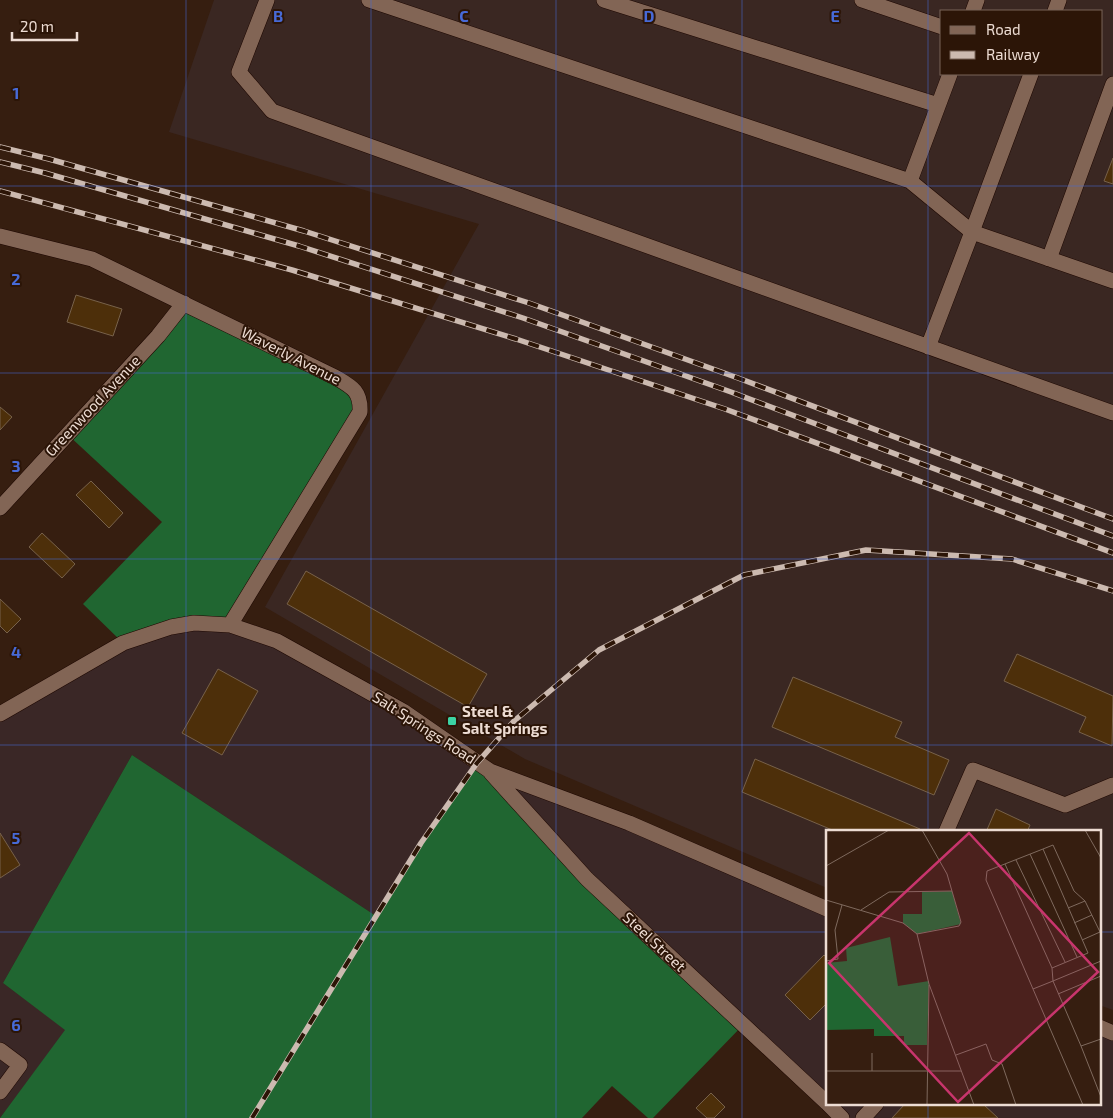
<svg xmlns="http://www.w3.org/2000/svg" width="1113" height="1118" font-family="'Exo 2',sans-serif">
<style>
.commercial{fill:#3a2726}
.industrial{fill:#3a2722;fill-rule:evenodd}
.forest{fill:#206631}
.building{fill:#4d2f0a;stroke:#77614a}
.lines{fill:none;stroke-linecap:round;stroke-linejoin:round}
.minor-casing{stroke:#1d0700;stroke-width:16}
.minor{stroke:#826555;stroke-width:15}
.rail-casing{stroke:#ccbab0;stroke-width:5.5}
.rail{stroke:#2c1507;stroke-width:4;stroke-dasharray:11;stroke-linecap:butt}
.grid{fill:none;stroke:#476ad7;stroke-width:1;stroke-opacity:0.55}
.poi-dot{fill:#3cd4a4;stroke:#2c1507;stroke-width:2}
.labels{text-anchor:middle;stroke-width:4;stroke-linejoin:round;paint-order:stroke}
.street-label{font-size:15px;fill:#eddcd3;stroke:#2c1507}
.poi-label{font-size:15px;font-weight:bold;fill:#eddcd3;stroke:#2c1507;text-anchor:start}
.inset-road{fill:none;stroke:#7f6a5e;stroke-width:1}
.view{fill:#c8356d;fill-opacity:0.15;stroke:#c8356d;stroke-width:2.5}
.inset-edge{fill:none;stroke:#eddcd3;stroke-width:2.5}
.grid-label{font-size:16px;text-anchor:middle;font-weight:bold;fill:#476ad7;stroke:#2c1507;stroke-width:4;stroke-linejoin:round;paint-order:stroke}
</style>
<rect width="100%" height="100%" fill="#361e10"/>
<!-- commercial -->
<path class="commercial" d="M194,623L277,641L477,763L421,842L376,916L132,755L3,983L66,1030L0,1118V714L123,643Z
M490,771L827,909V1103L587,879Z
M1099,1027L1113,1033V1118H842L828,1104H1099Z"/>
<!-- industrial -->
<path class="industrial" d="M214,0H1113V1010L1099,1005V832H827V888L525,759L265,607L479,224L169,132ZM942,11H1102V74H942Z"/>
<!-- forest -->
<path class="forest" d="M184,303L335,377L360,404L230,625L194,623L123,643L83,604L162,522L67,434Z
M132,755L376,916L421,843L477,763L743,1025L653,1118H648L612,1086L582,1118H0L65,1030L3,983Z"/>
<!-- building -->
<path class="building" d="M1113,158V184L1104,181Z
M76,295L122,309L113,336L67,322Z
M0,407L12,417L0,430Z
M91,481L123,513L109,528L76,495Z
M42,533L75,564L62,578L29,547Z
M306,571L487,674L468,707L287,604Z
M0,599L21,619L7,633L0,626Z
M1017,654L1113,696L1112,746L1079,732L1086,717L1004,681Z
M218,669L258,691L222,755L182,733Z
M793,677L902,722L895,737L949,760L934,795L772,727Z
M755,759L920,829L919,832H837L742,792Z
M996,809L1030,825L1027,832H986Z
M0,833L20,865L0,878Z
M824,955L827,958V1003L810,1020L785,995Z
M711,1093L725,1107L714,1118H707L696,1108Z
M905,1104H983L998,1118H892Z"/>
<g class="lines">
<defs>
<path id="minor" d="M267,0L239,72L272,111L1113,413
M369,0L910,181L950,74
M604,0L938,105
M862,0L942,27
M973,11L977,0
M1055,11L1059,0
M910,181L972,232L1031,74
M0,236L92,259L335,377C352,387 361,391 360,412L230,625
M1049,259L1113,84
M928,347L972,232L1113,281
M0,508L158,336L184,303
M0,714L123,643L171,627L194,623L230,625L277,641L403,711L490,771L629,823L827,909
M491,773L587,879L827,1103
M946,832L973,770L1065,805L1113,785
M1099,1027L1113,1033
M0,1050L20,1065L0,1092
M828,1104L842,1118
M863,1118L876,1104"/>
</defs>
<!-- minor casing -->
<use href="#minor" class="minor-casing"/>
<!-- minor -->
<use href="#minor" class="minor"/>
<defs>
<path id="rail" d="M0,147L49,159L304,231L529,303L738,378L1113,519
M0,162L45,173L299,246L523,318L731,392L1113,536
M0,191L292,270L516,339L725,409L1113,553
M252,1118L421,843L477,763L514,721L599,650L744,575L866,550L1012,559L1113,591"/>
</defs>
<!-- rail casing -->
<use href="#rail" class="rail-casing"/>
<!-- rail -->
<use href="#rail" class="rail"/>
</g>
<!-- grid -->
<path class="grid" d="M186,0V1118M371,0V1118M556,0V1118M742,0V1118M928,0V832M0,186H1113M0,373H1113M0,559H1113M0,745H1113M0,932H827M1099,932H1113M928,1104V1118"/>
<!-- markers -->
<rect class="poi-dot" x="447" y="716" width="10" height="10" rx="2.5"/>
<g class="labels">
<!-- street labels -->
<g class="street-label">
<text transform="translate(291 356) rotate(27)" y="5">Waverly Avenue</text>
<text transform="translate(93 406) rotate(-47)" y="5">Greenwood Avenue</text>
<text transform="translate(424 728) rotate(33)" y="5">Salt Springs Road</text>
<text transform="translate(654 942) rotate(43)" y="5">Steel Street</text>
</g>
<!-- poi labels -->
<g class="poi-label">
<text x="462" y="717">Steel &amp;<tspan x="462" dy="17">Salt Springs</tspan></text>
</g>
</g>
<!-- overview -->
<g transform="translate(826 830)">
<rect width="275" height="275" fill="#361e10"/>
<path d="M126,61L135,94L91,104L77,93V84H96V62ZM64,107L72,156L103,151L101,215H78V206H48V199L0,200V133L21,131L20,118Z" fill="#206631"/>
<path class="inset-road" d="M259,0L275,28M217,19L227,15L248,61L259,71L275,104M204,24L251,127M190,30L239,132M179,34L226,138L262,123L217,19L161,41L160,50L257,275M0,36L63,0M0,70L77,93L91,104L103,154L148,275M242,78L259,71M35,80L63,62L126,61M248,93L266,85M91,104L133,96L135,92L121,44L96,0M256,110L274,102M0,131L12,129L9,100L16,75M226,138L227,151L275,131M207,159L227,151L255,216M232,164L275,146M275,209L255,216L275,267M46,223V241M130,225L160,214L166,230L176,234L190,275M0,241H135M101,275L103,155"/>
<path class="view" d="M143,3L272,142L132,272L3,133Z"/>
<rect width="275" height="275" class="inset-edge"/>
</g>
<g class="grid-label">
<text x="278" y="22">B</text>
<text x="464" y="22">C</text>
<text x="649" y="22">D</text>
<text x="835" y="22">E</text>
<text x="16" y="99">1</text>
<text x="16" y="285">2</text>
<text x="16" y="472">3</text>
<text x="16" y="658">4</text>
<text x="16" y="844">5</text>
<text x="16" y="1031">6</text>
</g>
<!-- legend -->
<rect x="940" y="10" width="162" height="65" fill="#2c1507" stroke="#796559"/>
<rect x="950" y="26" width="25" height="8" fill="#826555" stroke="#796559"/>
<text x="986" y="35" font-size="15" fill="#eddcd3">Road</text>
<rect x="950" y="51" width="25" height="8" fill="#ccbab0" stroke="#796559"/>
<text x="986" y="60" font-size="15" fill="#eddcd3">Railway</text>
<!-- scale -->
<path d="M12 32v8h65v-8" fill="none" stroke="#eddcd3" stroke-width="2.5"/>
<text x="20" y="32" font-size="15" fill="#eddcd3" stroke="#2c1507" stroke-width="4" paint-order="stroke">20 m</text>
</svg>
